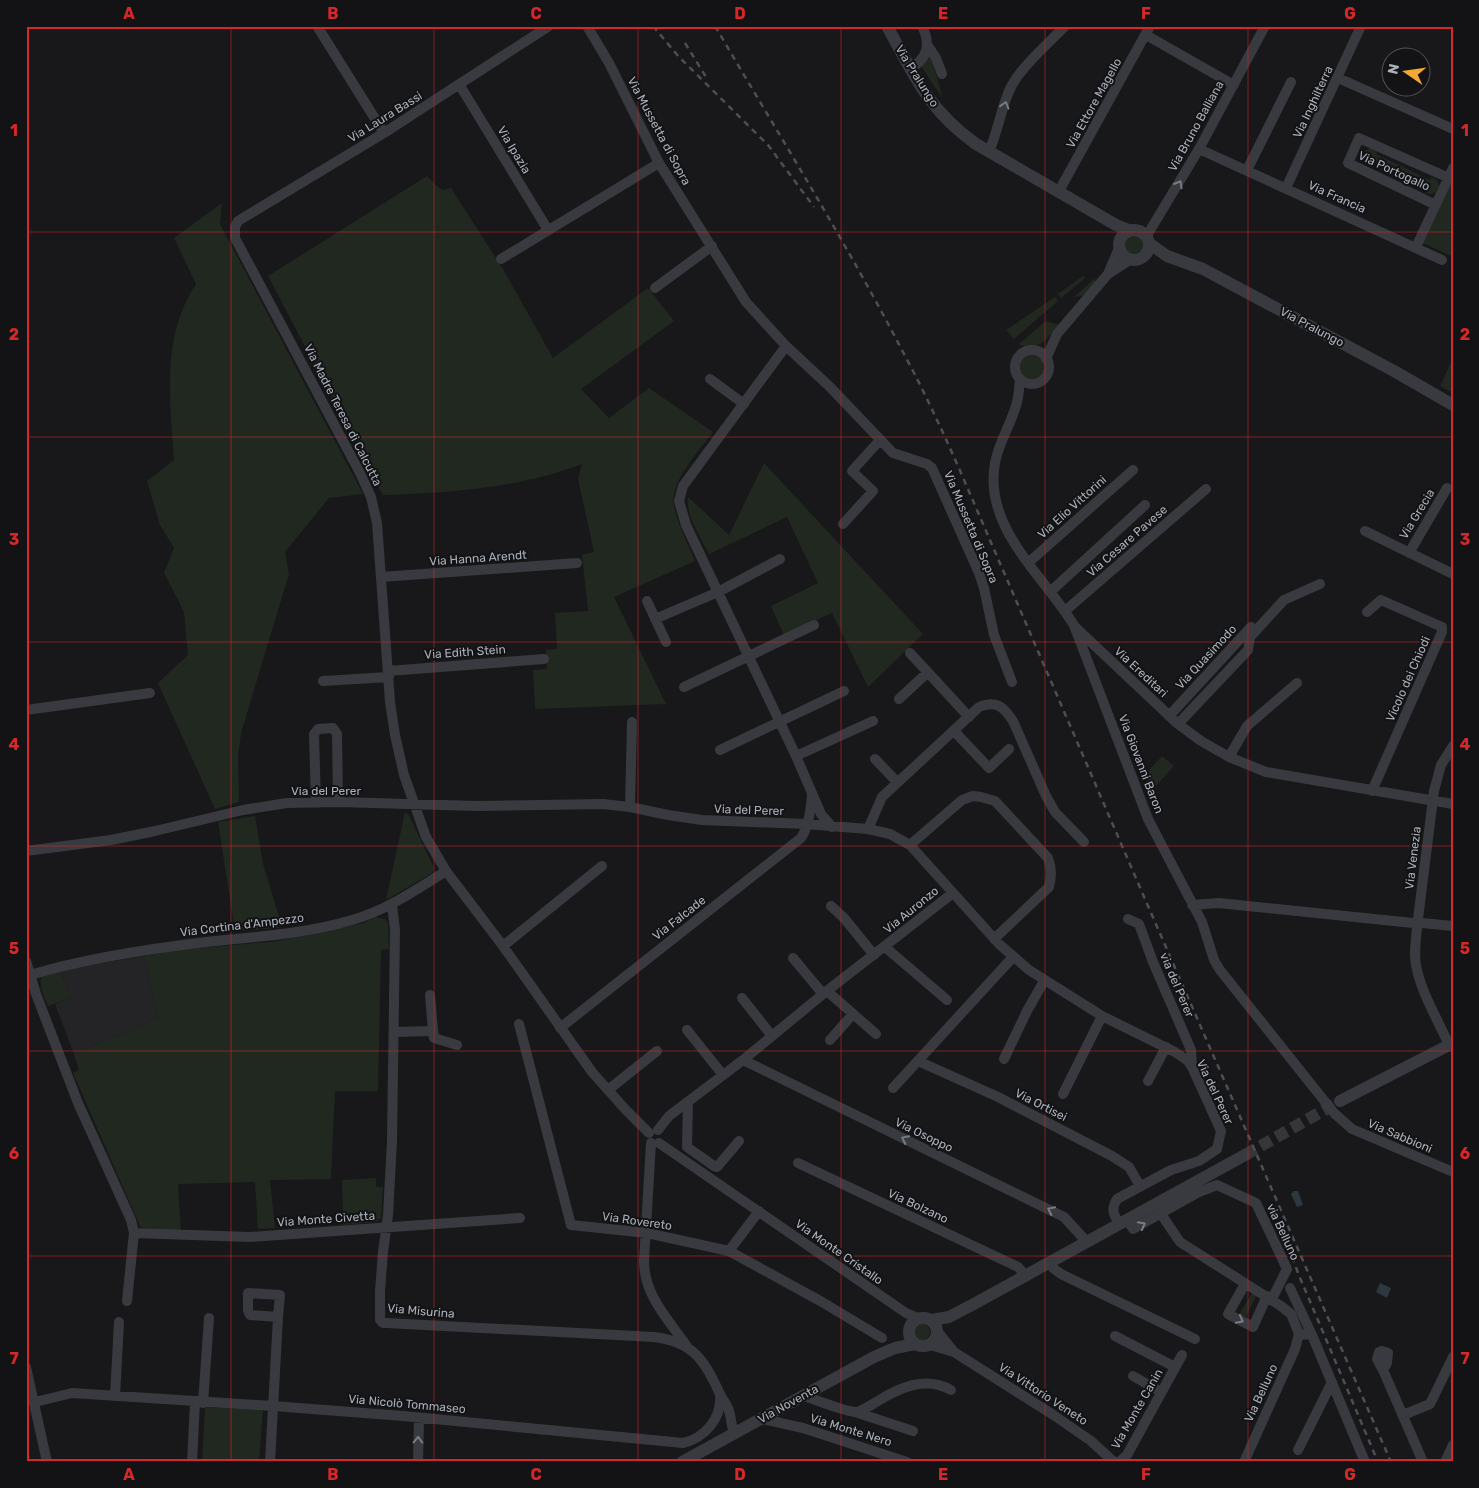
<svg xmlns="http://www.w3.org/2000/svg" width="1479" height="1488" font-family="Rubik,sans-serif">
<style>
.built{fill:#242427}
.green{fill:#202820}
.water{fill:#2d383e}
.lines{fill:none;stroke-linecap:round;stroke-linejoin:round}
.tertiary-tunnel{stroke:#35363a;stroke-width:12;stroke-dasharray:12 6;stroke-linecap:butt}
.minor{stroke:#393a3f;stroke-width:10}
.tertiary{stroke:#393a3f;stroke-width:12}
.rail{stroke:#4c4e54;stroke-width:2.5;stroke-dasharray:6 5;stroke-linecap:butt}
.oneway{stroke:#777b83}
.grid{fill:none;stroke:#d62828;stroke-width:1;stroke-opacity:0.55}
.labels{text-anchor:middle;stroke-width:4;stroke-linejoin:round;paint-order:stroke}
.street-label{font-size:12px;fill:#aab0ba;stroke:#131315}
.neatline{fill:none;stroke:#d62828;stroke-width:2}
.grid-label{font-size:16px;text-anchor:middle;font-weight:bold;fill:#d62828}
</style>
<rect width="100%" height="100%" fill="#18181a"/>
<!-- built -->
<path class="built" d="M144,956L158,1018L74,1054L55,1004L71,998L60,970Z"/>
<!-- green -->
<path class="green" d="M929,57L932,60L943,99L921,66Z
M1370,148L1377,150L1376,154L1430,180L1432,177L1437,180L1439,186L1435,193L1430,194L1425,192L1426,188L1373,161L1370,166L1365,162L1363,157L1365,151Z
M427,176C433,181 436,187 443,190L451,188L503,269L553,358L648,288L674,321L581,389L609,418L649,388L713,432C699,451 669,482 674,506C678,525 688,544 695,561L614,597L666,704L535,709L533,670L547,669L546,650L557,649L555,613L588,611L582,555L594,552L578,479L582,464C520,488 450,493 383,495L268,276Z
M1453,179V257L1423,243Z
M222,203L220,224L363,494L329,498L285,552L289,574L241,733L238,757L239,802L215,809L158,683L188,655L184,612L164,573L174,548L160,525L147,481L174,460C170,399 161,337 196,284L174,238Z
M1123 244a10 10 0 1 1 20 0a10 10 0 1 1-20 0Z
M1083,276L1085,278L1061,298L1058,294Z
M1095,278V282L1086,295L1074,297Z
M1055,297L1058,301L1014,339L1006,330Z
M1046,321L1059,325C1048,338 1038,353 1019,344Z
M1020 367a12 12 0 1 1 24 0a12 12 0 1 1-24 0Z
M1453,358V393L1440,386Z
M764,463L923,634L868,687L832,613L784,635L771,606L818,583L787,517L709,554C700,537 686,516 688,497L729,535Z
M1162,756L1174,766L1155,787L1143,777Z
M405,812L409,815L434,868L432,873L386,900Z
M255,816L263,864L281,923L277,924L278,928L235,931L218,822Z
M375,917L385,919L388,923L389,949L381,950L378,1091H335L331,1179L270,1180L275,1228L258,1229L255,1182L178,1184L181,1230L143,1228L140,1226L73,1073L79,1070L74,1054L158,1018L144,956L177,950L278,941L364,923Z
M60,970L71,998L48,1006C44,996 37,985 43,974Z
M376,1178V1187H383L381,1218L376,1222L343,1225L342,1180Z
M1252,1293L1256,1296L1245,1319L1238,1316Z
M914 1332a8 8 0 1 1 16 0a8 8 0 1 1-16 0Z
M205,1407L263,1410L259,1462H202Z"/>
<!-- water -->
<path class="water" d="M1294,1191H1298L1303,1205L1297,1207L1291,1194Z
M1380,1283L1391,1288L1387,1298L1376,1292Z"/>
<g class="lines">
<!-- tertiary-tunnel -->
<path class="tertiary-tunnel" d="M1245,1155L1340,1101"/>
<!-- minor -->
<path class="minor" d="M317,26L384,133
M549,26L384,133L238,221L235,227V238L360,473L371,497L377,523L390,702L395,735L404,775L426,837L446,871L503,946L592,1072L625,1109L649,1133
M587,26L609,63L659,163L746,302L786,346L830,387L893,453L927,464L932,468L979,573L984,588L994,635L1012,682
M1146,35L1234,85
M928,46L936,58L942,74
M910,69C928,58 931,44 922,26
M1338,78L1453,129
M459,84L548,230
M1199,149L1442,260
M989,151C999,130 1001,105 1012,85C1023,65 1049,43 1065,26
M1247,170L1291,82
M1286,188L1361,26
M1059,191L1150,26
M1436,205L1348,163L1359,138L1449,178
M1146,237L1199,149L1265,26
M1416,247L1453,168
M501,259L659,163
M1108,274L1131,259
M655,288L712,246
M786,346L683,486L679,501L686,525L796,756L821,814L832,827
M1015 367a17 17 0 1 1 34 0a17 17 0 1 1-34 0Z
M1046,359L1057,334L1108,274L1119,248
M710,379L744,404
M1020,379C1019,387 1019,395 1017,402C1012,423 999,441 995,463C983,529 1045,576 1075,627L1178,724L1201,741L1229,757L1266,772L1453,804
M843,524L873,491L852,471L880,440
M1365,531L1453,574
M1409,553L1447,488
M1028,563L1133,470
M381,577L577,563
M1050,592L1145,505
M647,601L666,642
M1065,611L1206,489
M1367,612L1381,600L1442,627V632L1372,791
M655,619L718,592L780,559
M1075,628L1148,819L1202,922L1214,960L1220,970L1334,1113L1352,1129L1453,1172
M910,653L969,717
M388,671L544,659
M323,681L389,677
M684,687L814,625
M899,699L927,673
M26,710L150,693
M1169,716L1251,627
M1178,724L1248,650L1250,637L1284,600L1320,584
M954,731L989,768L1009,749
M720,750L844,691
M796,756L873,721
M1229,757L1247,726L1297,683
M875,759L897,782
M316,803L314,734L318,729L333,728L337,734L338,802
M630,807L632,722
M868,829L882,797L979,707C996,700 1003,706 1013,721L1046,796L1055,812L1084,842
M910,845L962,800L973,796L981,797L995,801L1048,858C1052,868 1052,876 1049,887L994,939
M26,851L111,840L155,831L243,810L287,803L338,802L478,806L603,804L630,807L668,815L702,820L806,824L868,829L890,834L910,845L999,944L1029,970L1102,1016L1175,1052L1188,1061L1192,1067L1221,1131L1217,1149L1199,1161L1171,1170L1117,1199C1111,1209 1113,1214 1119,1223
M392,905L395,930L392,1141L388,1215L383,1252L380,1291V1320L383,1323H387L654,1337C694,1342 704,1360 720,1394C722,1399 726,1403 728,1408C732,1417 730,1425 735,1434
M1192,905L1219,903L1413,923
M831,906L844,918L874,955
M1128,919L1139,924L1153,962L1191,1050L1192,1066
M1418,919L1434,791L1441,765L1453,746
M1422,923L1453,926
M1417,927C1416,941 1413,956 1417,970C1423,996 1438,1020 1449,1045
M503,946L602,866
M885,947L947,1000
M793,958L823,994
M26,961L36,994L78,1103L131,1220L134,1233L250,1237L520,1218
M30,975C87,958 147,949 206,942C254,937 305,934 352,920C387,910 416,890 446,871
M827,991L876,1034
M430,995L433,1031
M742,998L772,1036
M519,1024L571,1225L647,1233L729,1251L822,1302L882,1338
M560,1028L801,838C808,828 811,808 812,795
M687,1030L723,1075
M395,1032L433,1031L434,1038L457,1045
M830,1040L853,1014
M1004,1059L1027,1011L1044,981
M743,1060L1064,1217L1087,1242
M918,1061L998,1097L1112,1156L1129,1167L1140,1186
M1148,1081L1166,1047
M893,1088L1013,957
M608,1090L657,1051
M1063,1094L1102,1016
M688,1102L687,1147L714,1166L717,1167L739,1141
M658,1130L669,1116L743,1060L823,994L953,893
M651,1143L644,1261C644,1295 668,1319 686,1345
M659,1143L906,1313L918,1318
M798,1163L1018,1267L1026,1276
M1161,1214L1180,1242L1281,1306L1291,1314L1299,1334L1295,1349L1244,1462
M1127,1219L1133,1229L1199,1192L1217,1185L1256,1203L1287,1269L1272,1299
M729,1251L759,1211
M1049,1263L1053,1268L1061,1274L1195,1339
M1245,1284L1228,1314L1253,1327L1267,1296
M1290,1288L1312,1335
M127,1301L134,1233
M937,1331L954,1352
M1299,1334L1312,1335L1365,1462
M1115,1336L1175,1367
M930,1345L954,1352L1052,1414L1091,1441L1114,1462
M26,1367L47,1462
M1383,1370L1387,1363L1388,1353L1382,1351L1379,1352L1377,1359L1383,1370L1423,1462
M1133,1376L1161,1392
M115,1396L119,1322
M804,1396C814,1399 848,1413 857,1412C864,1410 871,1405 878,1401C900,1387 926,1376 951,1390
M35,1402L72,1393L273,1406L403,1416L683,1443C705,1438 722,1418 720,1395
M203,1403L209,1318
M855,1412L913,1431
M1403,1415L1430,1404L1453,1357
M762,1419L803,1428L907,1462
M1298,1450L1332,1382
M192,1462L195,1402
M270,1462L278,1317L250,1315L248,1310V1293L280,1295L278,1317
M418,1462L419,1418
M1119,1462L1127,1455L1182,1355
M1445,1462L1453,1445"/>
<!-- tertiary -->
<path class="tertiary" d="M887,26C914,75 928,110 976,144L1116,225L1129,230
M1119 245a15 15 0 1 1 30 0a15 15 0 1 1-30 0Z
M1149,243L1167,256L1203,269L1394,371L1453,405
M1340,1101L1453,1043
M909 1332a14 14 0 1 1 28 0a14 14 0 1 1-28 0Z
M931,1320L949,1317L972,1305L1245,1155
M682,1462L874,1357L895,1348L915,1344"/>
<!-- rail -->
<path class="rail" d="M653,26L679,57L768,145L814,207
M715,26C779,135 846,242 904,354C924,391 941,428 958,466L1148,906L1391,1462
M685,43L706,77
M1275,1223L1285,1246
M1285,1236L1298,1273L1378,1462"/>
</g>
<!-- one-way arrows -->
<defs><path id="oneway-chevron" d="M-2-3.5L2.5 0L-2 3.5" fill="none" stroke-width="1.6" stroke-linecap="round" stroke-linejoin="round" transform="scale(1.25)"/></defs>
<g class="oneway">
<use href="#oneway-chevron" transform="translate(1005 105) rotate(-73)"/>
<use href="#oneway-chevron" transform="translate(1179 184) rotate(-60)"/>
<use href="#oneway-chevron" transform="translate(905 1139) rotate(-154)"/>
<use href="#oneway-chevron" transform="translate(1051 1210) rotate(-154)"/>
<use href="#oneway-chevron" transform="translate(1142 1225) rotate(-28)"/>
<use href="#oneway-chevron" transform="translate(1240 1320) rotate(28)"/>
<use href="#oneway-chevron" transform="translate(418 1440) rotate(-89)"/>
</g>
<!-- grid -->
<path class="grid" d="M231,26V1462M434,26V1462M638,26V1462M841,26V1462M1045,26V1462M1248,26V1462M26,232H1453M26,437H1453M26,642H1453M26,846H1453M26,1051H1453M26,1256H1453"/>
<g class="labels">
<!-- street labels -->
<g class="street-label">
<text transform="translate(917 76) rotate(58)" y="4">Via Pralungo</text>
<text transform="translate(1313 102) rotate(-65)" y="4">Via Inghilterra</text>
<text transform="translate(1094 103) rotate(-61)" y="4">Via Ettore Magello</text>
<text transform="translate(385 117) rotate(-32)" y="4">Via Laura Bassi</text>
<text transform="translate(1196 126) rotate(-61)" y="4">Via Bruno Balliana</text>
<text transform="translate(659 131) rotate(62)" y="4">Via Mussetta di Sopra</text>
<text transform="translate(514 150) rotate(59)" y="4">Via Ipazia</text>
<text transform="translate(1394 171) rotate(25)" y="4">Via Portogallo</text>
<text transform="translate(1337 197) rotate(24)" y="4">Via Francia</text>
<text transform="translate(1312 327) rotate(28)" y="4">Via Pralungo</text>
<text transform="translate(343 415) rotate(63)" y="4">Via Madre Teresa di Calcutta</text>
<text transform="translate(1072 507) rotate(-42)" y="4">Via Elio Vittorini</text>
<text transform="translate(1417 514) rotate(-59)" y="4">Via Grecia</text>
<text transform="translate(971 527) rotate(67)" y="4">Via Mussetta di Sopra</text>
<text transform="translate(1127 541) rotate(-41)" y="4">Via Cesare Pavese</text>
<text transform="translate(478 558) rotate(-4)" y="4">Via Hanna Arendt</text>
<text transform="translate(465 652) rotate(-4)" y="4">Via Edith Stein</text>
<text transform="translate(1206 657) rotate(-47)" y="4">Via Quasimodo</text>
<text transform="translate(1141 672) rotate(43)" y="4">Via Ereditari</text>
<text transform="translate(1408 679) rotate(-66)" y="4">Vicolo dei Chiodi</text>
<text transform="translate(1141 764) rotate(69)" y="4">Via Giovanni Baron</text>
<text x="326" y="795">Via del Perer</text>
<text transform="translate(749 810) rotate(2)" y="4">Via del Perer</text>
<text transform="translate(1413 858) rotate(-83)" y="4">Via Venezia</text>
<text transform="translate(911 910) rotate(-39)" y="4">Via Auronzo</text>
<text transform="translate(679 918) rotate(-38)" y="4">Via Falcade</text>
<text transform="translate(242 925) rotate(-7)" y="4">Via Cortina d'Ampezzo</text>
<text transform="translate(1177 985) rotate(67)" y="4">via del Perer</text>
<text transform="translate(1215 1092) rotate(65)" y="4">Via del Perer</text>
<text transform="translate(1041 1105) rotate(27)" y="4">Via Ortisei</text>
<text transform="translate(924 1135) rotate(26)" y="4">Via Osoppo</text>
<text transform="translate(1400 1136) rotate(23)" y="4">Via Sabbioni</text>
<text transform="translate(918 1206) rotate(25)" y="4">Via Bolzano</text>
<text transform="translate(326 1219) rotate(-4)" y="4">Via Monte Civetta</text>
<text transform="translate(637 1221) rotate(8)" y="4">Via Rovereto</text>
<text transform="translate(1283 1232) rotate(65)" y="4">via Belluno</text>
<text transform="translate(839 1252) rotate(35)" y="4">Via Monte Cristallo</text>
<text transform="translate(421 1311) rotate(5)" y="4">Via Misurina</text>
<text transform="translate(1261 1393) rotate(-65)" y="4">Via Belluno</text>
<text transform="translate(1043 1394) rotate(33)" y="4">Via Vittorio Veneto</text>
<text transform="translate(407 1404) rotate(5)" y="4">Via Nicolò Tommaseo</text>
<text transform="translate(788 1404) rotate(-29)" y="4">Via Noventa</text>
<text transform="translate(1137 1409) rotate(-60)" y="4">Via Monte Canin</text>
<text transform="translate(851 1430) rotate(17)" y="4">Via Monte Nero</text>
</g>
</g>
<!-- border -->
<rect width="1479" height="1488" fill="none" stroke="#131315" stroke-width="55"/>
<!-- north arrow -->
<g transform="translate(1406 72) rotate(283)"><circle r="24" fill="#131315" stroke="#4f5257"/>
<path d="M0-4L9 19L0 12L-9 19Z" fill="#f3a836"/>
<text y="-8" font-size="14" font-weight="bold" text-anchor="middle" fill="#aab0ba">N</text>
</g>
<rect x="28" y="28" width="1424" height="1432" class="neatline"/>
<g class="grid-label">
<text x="129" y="19">A</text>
<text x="333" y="19">B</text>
<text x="536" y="19">C</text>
<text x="740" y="19">D</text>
<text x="943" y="19">E</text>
<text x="1146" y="19">F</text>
<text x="1350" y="19">G</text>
<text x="14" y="136">1</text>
<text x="1465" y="136">1</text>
<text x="14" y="340">2</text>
<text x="1465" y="340">2</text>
<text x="14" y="545">3</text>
<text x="1465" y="545">3</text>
<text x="14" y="750">4</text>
<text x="1465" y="750">4</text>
<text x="14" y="954">5</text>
<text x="1465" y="954">5</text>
<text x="14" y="1159">6</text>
<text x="1465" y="1159">6</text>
<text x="14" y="1364">7</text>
<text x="1465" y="1364">7</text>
<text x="129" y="1480">A</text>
<text x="333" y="1480">B</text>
<text x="536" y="1480">C</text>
<text x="740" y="1480">D</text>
<text x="943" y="1480">E</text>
<text x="1146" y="1480">F</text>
<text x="1350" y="1480">G</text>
</g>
</svg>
